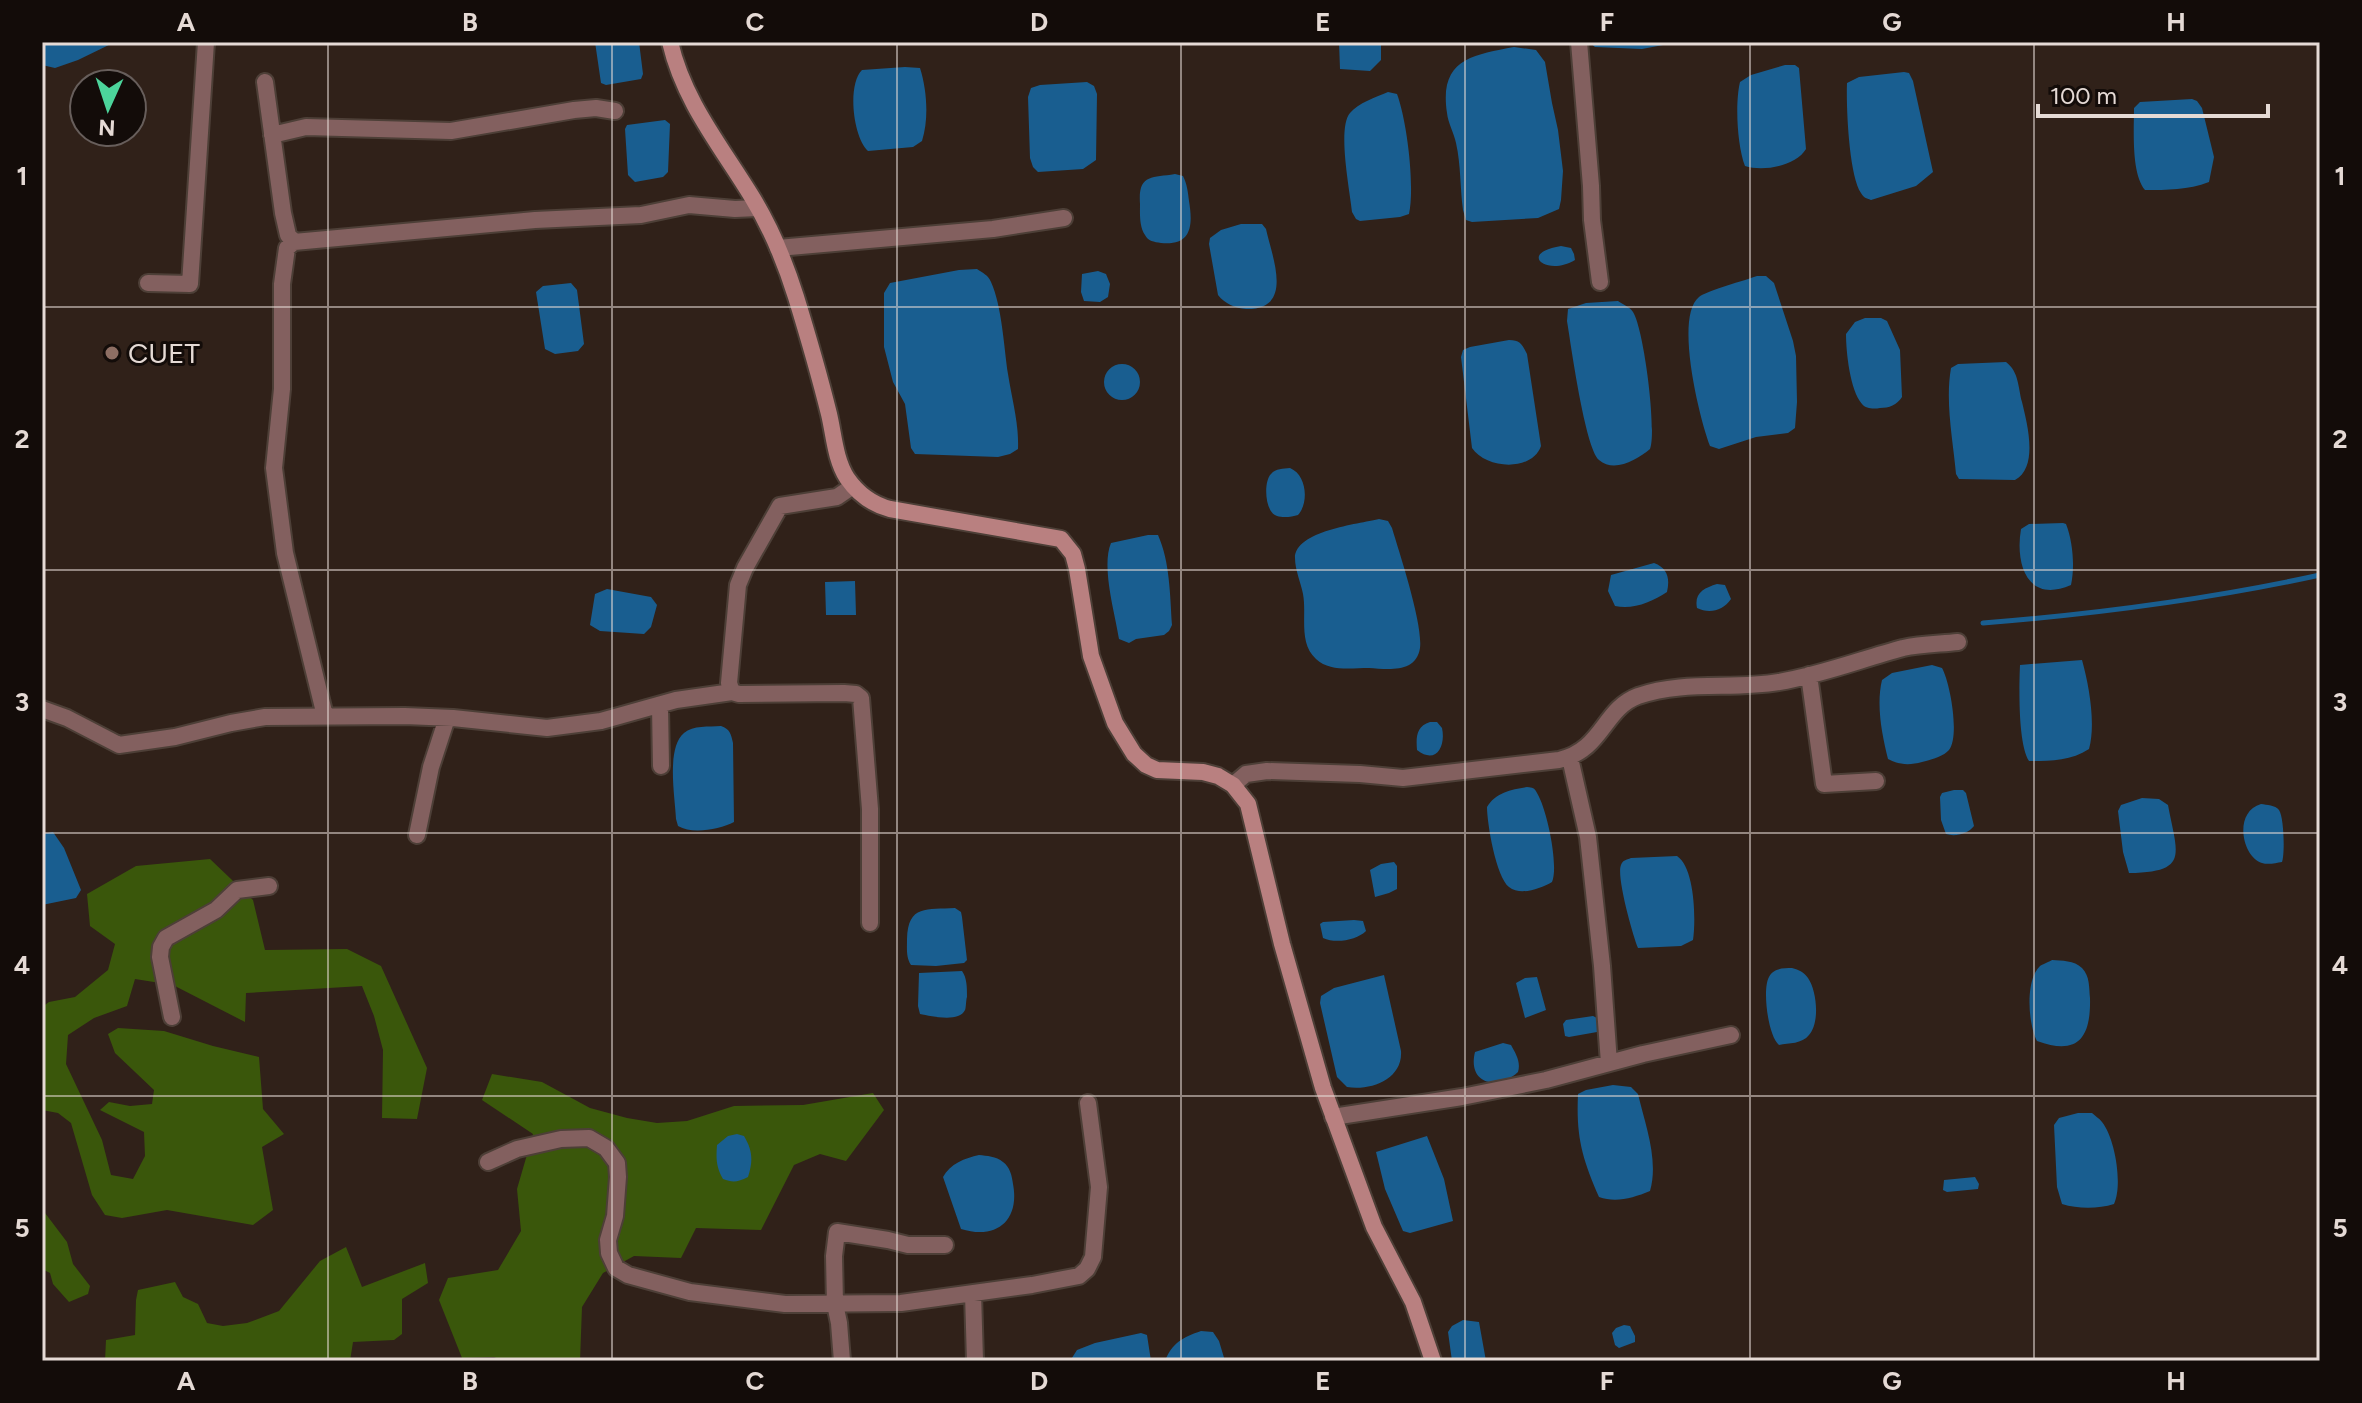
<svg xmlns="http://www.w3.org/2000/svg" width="2362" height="1403" font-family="Figtree,sans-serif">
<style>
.forest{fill:#3a570b}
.water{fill:#195e90}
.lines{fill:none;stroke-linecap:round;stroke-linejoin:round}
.stream{stroke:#195e90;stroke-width:5}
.minor-casing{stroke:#4d3f37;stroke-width:20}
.secondary-casing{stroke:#4d3f37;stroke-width:20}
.minor{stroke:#83605f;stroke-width:16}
.secondary{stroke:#b98080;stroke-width:16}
.grid{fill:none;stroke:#e5dad5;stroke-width:2;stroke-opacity:0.55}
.education-dot{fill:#8d6e63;stroke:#130c09;stroke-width:3}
.labels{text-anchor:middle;stroke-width:6;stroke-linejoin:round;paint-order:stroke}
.poi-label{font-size:28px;fill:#e5dad5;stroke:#130c09;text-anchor:start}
.neatline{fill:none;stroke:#e5dad5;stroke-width:3}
.grid-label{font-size:26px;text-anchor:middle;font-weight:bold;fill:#e5dad5}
</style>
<rect width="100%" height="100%" fill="#302119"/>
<!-- forest -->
<path class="forest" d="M210,859L253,900L265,950L347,949L381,966L427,1068L417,1119L382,1118L383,1050L374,1016L362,986L246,993L245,1022L173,985L135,979L127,1006L94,1018L68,1035L66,1064L102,1140L111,1175L133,1179L145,1156L144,1132L100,1110L109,1102L130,1106L152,1104L154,1090L115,1053L108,1034L118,1028L164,1031L213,1046L259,1057L263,1109L284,1134L262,1147L273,1210L253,1225L167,1210L122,1218L105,1215L92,1195L71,1123L58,1113L42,1110V1007L49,1002L75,997L108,970L115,944L90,926L87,894L136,866Z
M492,1074L542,1082L590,1108L627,1118L657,1123L687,1121L734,1106L803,1105L873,1093L884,1110L846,1161L820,1154L794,1165L761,1230L696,1228L681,1258L634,1256L603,1273L582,1307L580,1361H503L494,1357L462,1358L439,1300L448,1278L498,1270L521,1231L517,1189L533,1134L482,1100Z
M42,1209L67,1242L73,1264L90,1286L88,1294L69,1302L53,1284L50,1273L42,1269Z
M346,1247L362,1287L425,1263L428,1283L402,1299V1334L394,1340L353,1342L350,1361H105L106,1340L135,1335L136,1300L138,1290L175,1282L183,1297L198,1304L207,1323L223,1326L247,1323L279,1311L320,1261Z"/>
<!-- water -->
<path class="water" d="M42,42H115L78,60L55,68L42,65Z
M595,42H639L643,74L641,79L606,85L601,83Z
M1339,42H1381V60L1370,71L1340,69Z
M1589,42H1665L1663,45L1642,49L1595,47Z
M1514,47L1536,50L1545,62L1552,103L1558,130L1563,171L1561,200L1559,209L1538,218L1472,222L1466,220L1463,210C1460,188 1461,165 1456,143C1454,133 1448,123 1447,113C1439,60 1471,55 1514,47Z
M1785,65H1795L1799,68L1806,149C1796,166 1763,172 1745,166C1737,145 1735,103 1740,82L1751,75Z
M905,67L920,68C927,90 929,119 922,141L913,147L868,151C853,137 847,85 862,70Z
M1904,72L1909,73L1913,81L1933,172L1916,186L1871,200C1866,198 1864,198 1861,193C1849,176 1846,106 1847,83L1859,77Z
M1087,82L1094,86L1097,94L1096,160L1083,169L1038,172L1033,167L1030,158L1028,97L1031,88L1040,85Z
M1388,92L1397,94C1407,121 1415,186 1409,214L1400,217L1360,221L1356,219L1352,212C1350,191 1337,128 1350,113C1358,103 1376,97 1388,92Z
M2192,99L2197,101L2202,108L2214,157L2209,182C2188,190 2167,190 2145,190C2131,173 2134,130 2134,108L2140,102Z
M665,120L670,124L668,172L663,177L635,182L628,175L625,129L627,125Z
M1175,174L1183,176C1187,184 1188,192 1189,201C1193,225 1192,246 1161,243C1154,242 1148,241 1145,235C1139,226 1140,213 1140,204C1138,174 1151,178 1175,174Z
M1241,224H1262L1266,229C1272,257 1295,310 1246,309C1235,308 1225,304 1218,295L1209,244L1210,238L1221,230Z
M1561,246L1571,248L1574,254L1575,260C1547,277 1517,253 1561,246Z
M977,269C983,273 988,275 991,282C1002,306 1004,348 1008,374C1012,400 1019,423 1018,449L1010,454L998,457L915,454L911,448L905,404L893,382L884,347V293L890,283L959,270Z
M1098,271L1106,274L1110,284L1108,297L1100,302L1084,301L1081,292L1082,274Z
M1757,276H1766L1774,283L1793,341L1796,356L1797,402L1795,428L1788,433L1756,437L1719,449L1710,446C1700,420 1674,317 1699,297C1706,291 1746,280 1757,276Z
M571,283L577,290L584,344L578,351L555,354L545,349L536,292L543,286Z
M1618,301C1624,305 1630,307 1633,312C1644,329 1657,431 1650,449C1637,460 1614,473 1599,460C1585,447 1571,345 1567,321L1568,309L1586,303Z
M1865,318H1881L1887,321L1900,350L1902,397C1897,405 1889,408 1880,408C1874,409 1866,409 1862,404C1850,390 1846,352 1846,334L1855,322Z
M1509,340C1520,340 1522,344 1527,354L1541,446C1532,472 1486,469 1472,448L1461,357L1463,350L1470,347Z
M2006,362C2019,372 2018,387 2022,402C2027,423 2039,467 2015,480L1959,479L1956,474C1953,440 1945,402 1951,368L1958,364Z
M1104 382a18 18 0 1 1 36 0a18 18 0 1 1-36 0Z
M1290,468C1307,475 1309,503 1298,515C1292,517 1283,518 1277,516C1265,513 1263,482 1271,474C1276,468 1283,469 1290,468Z
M1379,519L1388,521L1392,528C1400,555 1423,624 1420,648C1416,674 1387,669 1369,668C1351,668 1330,672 1316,659C1298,643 1307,615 1303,594C1301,583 1295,570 1295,558C1295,531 1358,524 1379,519Z
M2063,523L2066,524C2073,542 2075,567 2071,585C2027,604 2015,564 2021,529L2029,524Z
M1148,535H1158C1170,562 1170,595 1172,625L1169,631L1164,635L1136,639L1129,643L1119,639C1115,613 1101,567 1111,543Z
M1654,563C1668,568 1670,579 1667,592C1652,602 1633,610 1615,606L1608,591L1611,575Z
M855,581L856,615H826L825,582Z
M1717,584L1725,585L1731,599C1723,611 1709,614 1697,608C1694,593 1704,588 1717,584Z
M607,589L651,597L657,605L651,627L644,634L600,631L590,625L595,594Z
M2082,660C2089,685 2096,724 2089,749C2071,761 2050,761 2029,761C2018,744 2019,687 2020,665Z
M1932,665L1942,668C1950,682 1960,736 1949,750C1944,756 1933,759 1926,761C1912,765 1901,766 1888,759C1882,735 1876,705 1882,680L1892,673Z
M1430,722H1437L1442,728C1446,746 1436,765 1417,750C1416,738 1416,726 1430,722Z
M721,726C730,729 731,734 733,743L734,822C720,829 693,835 678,826L676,819C675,797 666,748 684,733C693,725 709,727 721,726Z
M1527,787C1533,788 1534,787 1537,793C1547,809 1559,866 1552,882C1540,889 1520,896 1509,887C1496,877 1487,823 1487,807C1495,793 1512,789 1527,787Z
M1954,790H1963L1966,793L1974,826C1968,834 1955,837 1946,834L1941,820L1940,797L1942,793Z
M2142,798L2159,799L2168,805C2177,854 2190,872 2129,873L2123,852L2118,811L2121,805Z
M2261,804C2267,805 2275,805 2279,810C2284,817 2285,854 2282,862C2276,863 2268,865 2262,863C2242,857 2233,812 2261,804Z
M53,832L64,848L81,890L76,898L42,905V834Z
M1677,856C1695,868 1696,920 1693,940L1681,946L1638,948C1633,936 1616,876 1621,865C1623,860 1626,860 1631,858Z
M1394,862L1397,866V889L1389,893L1375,897L1370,870L1381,864Z
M955,908L961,912L962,917L967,960L964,963L936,966L911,965C906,957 907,949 907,939C908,904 927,910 955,908Z
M1354,920L1363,921L1366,931C1357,940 1336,944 1323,938L1320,924L1323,922Z
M2052,960C2062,961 2074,960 2082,968C2090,976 2089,988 2090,998C2091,1038 2078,1056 2037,1041C2028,1024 2025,980 2040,966C2041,965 2051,961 2052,960Z
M1792,968C1799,970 1804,972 1808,978C1817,991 1820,1023 1809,1035C1802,1044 1789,1043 1779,1045C1768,1036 1762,989 1769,977C1773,968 1784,968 1792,968Z
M962,971C967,978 967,987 967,997C966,999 966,1009 965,1010C959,1023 931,1016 920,1014L918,1006L919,973Z
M1384,975L1401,1051C1403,1079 1371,1091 1347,1087L1337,1077L1320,1003L1321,996L1334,988Z
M1537,977L1546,1010L1525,1018L1516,983L1525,978Z
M1593,1016L1597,1018L1599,1030L1597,1032L1569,1037L1565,1036L1563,1024L1566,1020Z
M1503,1043L1511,1045C1516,1054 1521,1062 1518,1072C1498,1091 1467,1084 1475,1052Z
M1613,1085L1631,1087L1638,1094C1645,1124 1659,1160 1650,1191C1633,1198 1616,1203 1599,1197C1582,1158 1576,1137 1578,1094L1586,1090Z
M2078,1113H2092C2095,1116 2099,1118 2102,1122C2115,1138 2123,1185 2114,1204C2098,1209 2078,1209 2062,1204L2057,1187L2054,1125L2059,1118Z
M737,1134L744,1136C753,1151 753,1161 748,1177C738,1182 733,1183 723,1179C716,1167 716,1158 717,1145L728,1136Z
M1427,1136L1444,1179L1453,1221L1410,1233L1403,1231L1385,1189L1376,1152Z
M979,1155C987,1156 996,1156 1003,1162C1010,1167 1012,1176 1013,1184C1020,1221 996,1240 961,1229L943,1177C950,1164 965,1158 979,1155Z
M1975,1177L1979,1184L1978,1189L1947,1192L1943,1190L1944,1180Z
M1463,1320L1479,1322L1486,1361H1452L1448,1332L1452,1326Z
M1624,1325L1630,1326L1635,1336V1342L1619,1348L1615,1345L1612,1333L1616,1328Z
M1201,1331L1213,1332L1219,1341L1225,1361H1165C1172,1343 1183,1337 1201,1331Z
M1141,1333L1147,1335L1151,1361H1070L1077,1350L1095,1343Z"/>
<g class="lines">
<!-- stream -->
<path class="stream" d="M1983,623C2095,614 2210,599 2320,575"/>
<defs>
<path id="minor" d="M1579,42L1591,186L1592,220L1600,282
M265,82L283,213L288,235L294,242
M272,135L306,127L451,131L574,110L596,108L615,111
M778,248L993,229L1064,218
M148,283L190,284L206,42
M853,486L837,497L780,506L745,568L738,585L729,683L732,692L739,694L844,693L856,694L861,698L870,809V923
M1809,675L1824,784L1876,781
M660,705L661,766
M42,709L67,718L119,745L175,737L231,723L265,717L405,716L453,718L547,728L601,721L676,700L732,692
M325,716L285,553L274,468L282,389V284L287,248L294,242L535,220L641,215L689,205L735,209L758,208
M1570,758L1588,837L1602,966L1609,1063
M1233,785L1246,774L1267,771L1360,774L1403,778L1559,760C1603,750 1603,709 1638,696C1685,680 1732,690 1779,682C1821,675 1862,659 1903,648C1921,644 1940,644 1958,642
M417,835L431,767L447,718
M172,1017L160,957L161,947L166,938L216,910L237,890L269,886
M1333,1117L1462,1097L1546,1080L1643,1054L1731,1035
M488,1162L517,1149L561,1139L589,1138L606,1148L617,1163L618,1177L615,1216L608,1240L609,1253L616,1268L628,1275L690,1292L785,1304L901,1303L1032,1285L1079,1276L1087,1269L1093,1257L1099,1187L1088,1103
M973,1293L975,1361
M842,1361L839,1323L835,1304L834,1256L837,1232L888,1240L908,1245H945"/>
<path id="secondary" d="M670,42C684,102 721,146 752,197C771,228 785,262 796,297C808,336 819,374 829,414C834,435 835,459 847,478C858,494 871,504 890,509L1061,539L1073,554L1077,569L1091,656L1115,723L1134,754L1146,765L1157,770L1203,772L1218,776L1233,785L1248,804L1282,944L1323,1088L1374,1227L1413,1302L1433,1361"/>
</defs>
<!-- minor casing -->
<use href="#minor" class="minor-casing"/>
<!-- secondary casing -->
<use href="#secondary" class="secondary-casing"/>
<!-- minor -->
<use href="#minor" class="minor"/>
<!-- secondary -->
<use href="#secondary" class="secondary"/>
</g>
<!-- grid -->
<path class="grid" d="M328,42V1361M612,42V1361M897,42V1361M1181,42V1361M1465,42V1361M1750,42V1361M2034,42V1361M42,307H2320M42,570H2320M42,833H2320M42,1096H2320"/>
<!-- markers -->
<circle class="education-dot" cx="112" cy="353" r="8"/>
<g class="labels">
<!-- poi labels -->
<g class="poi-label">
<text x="128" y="363">CUET</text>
</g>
</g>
<!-- border -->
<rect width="2362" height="1403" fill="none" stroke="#130c09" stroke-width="88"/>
<!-- north arrow -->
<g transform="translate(108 108) rotate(183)"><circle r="38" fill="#130c09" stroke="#675e5b" stroke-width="2"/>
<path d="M0-6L14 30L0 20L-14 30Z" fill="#4cd49b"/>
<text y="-12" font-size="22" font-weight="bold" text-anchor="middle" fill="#e5dad5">N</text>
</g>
<!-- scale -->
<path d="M2038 104v12h230v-12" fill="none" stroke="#e5dad5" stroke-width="4"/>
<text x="2050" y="104" font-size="24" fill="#e5dad5" stroke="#130c09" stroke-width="6" paint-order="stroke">100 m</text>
<rect x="44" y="44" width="2274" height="1315" class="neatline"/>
<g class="grid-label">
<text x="186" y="31">A</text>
<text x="470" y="31">B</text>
<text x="755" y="31">C</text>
<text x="1039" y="31">D</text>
<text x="1323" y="31">E</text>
<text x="1607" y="31">F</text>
<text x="1892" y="31">G</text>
<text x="2176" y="31">H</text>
<text x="22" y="185">1</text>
<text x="2340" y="185">1</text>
<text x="22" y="448">2</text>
<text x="2340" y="448">2</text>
<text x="22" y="711">3</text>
<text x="2340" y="711">3</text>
<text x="22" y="974">4</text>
<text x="2340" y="974">4</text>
<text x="22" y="1237">5</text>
<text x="2340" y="1237">5</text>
<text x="186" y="1390">A</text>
<text x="470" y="1390">B</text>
<text x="755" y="1390">C</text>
<text x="1039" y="1390">D</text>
<text x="1323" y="1390">E</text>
<text x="1607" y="1390">F</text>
<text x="1892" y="1390">G</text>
<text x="2176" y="1390">H</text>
</g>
</svg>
